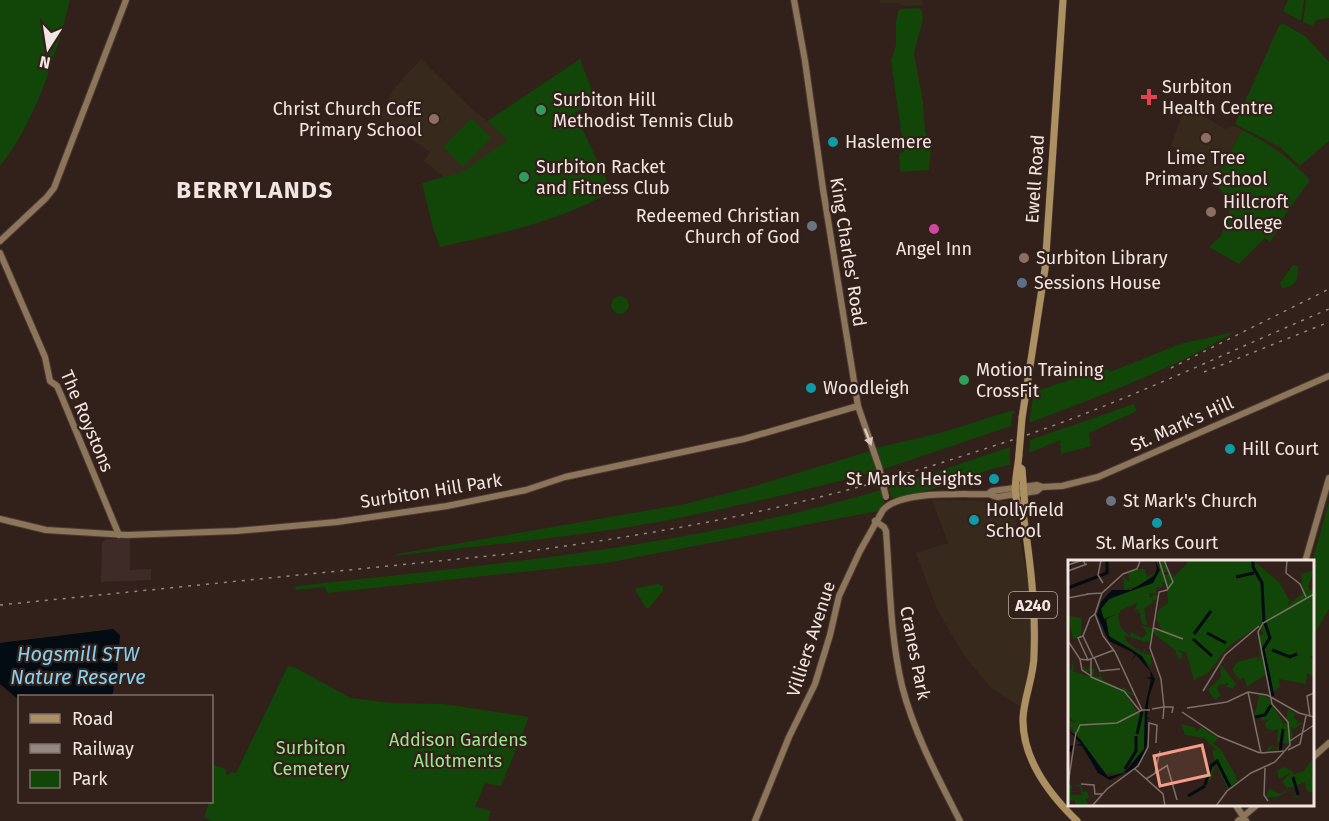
<svg xmlns="http://www.w3.org/2000/svg" width="1329" height="821" font-family="'Fira Sans',sans-serif">
<style>
.industrial{fill:#3e2b27}
.education{fill:#38291d}
.green{fill:#124508}
.water{fill:#020c12}
.lines{fill:none;stroke-linecap:round;stroke-linejoin:round}
.secondary-casing{stroke:#493a36;stroke-width:8}
.primary-casing{stroke:#493a36;stroke-width:8}
.secondary{stroke:#8d755a;stroke-width:6}
.primary{stroke:#ac9061;stroke-width:7}
.rail{stroke:#958681;stroke-width:1.5;stroke-dasharray:3 6;stroke-linecap:butt}
.secondary-bridge-casing{stroke:#493a36;stroke-width:8;stroke-linecap:butt}
.primary-bridge-casing{stroke:#493a36;stroke-width:8;stroke-linecap:butt}
.secondary-bridge{stroke:#8d755a;stroke-width:6}
.primary-bridge{stroke:#ac9061;stroke-width:7}
.oneway{fill:#dacac0}
.health-dot{fill:#e0444e;stroke:#32201a;stroke-width:2}
.leisure-dot{fill:#2e9e5b;stroke:#32201a;stroke-width:2}
.education-dot{fill:#8d6e63;stroke:#32201a;stroke-width:2}
.culture-dot{fill:#0f9aa8;stroke:#32201a;stroke-width:2}
.worship-dot{fill:#6b7280;stroke:#32201a;stroke-width:2}
.hotel-dot{fill:#d1479c;stroke:#32201a;stroke-width:2}
.service-dot{fill:#5c6f8a;stroke:#32201a;stroke-width:2}
.labels{text-anchor:middle;stroke-width:4.5;stroke-linejoin:round;paint-order:stroke}
.shield{fill:#32201a;stroke:#b9aba6;stroke-width:1.5}
.shield-label{font-size:16px;font-weight:bold;fill:#f3e6e2}
.poi-label{font-size:18px;fill:#f3e6e2;stroke:#32201a;text-anchor:start}
.street-label{font-size:18px;fill:#f3e6e2;stroke:#32201a}
.park-label{font-size:18px;fill:#9ae88c;stroke:#32201a}
.water-label{font-size:20px;font-style:italic;fill:#87d2f3;stroke:#32201a}
.district-label{font-size:24px;font-weight:bold;letter-spacing:1.5px;fill:#f3e6e2;stroke:#32201a}
.inset-river{fill:none;stroke:#020c12;stroke-width:3}
.inset-road{fill:none;stroke:#7f6f6a;stroke-width:1.5}
.view{fill:#f49e88;fill-opacity:0.15;stroke:#f49e88;stroke-width:3}
.inset-edge{fill:none;stroke:#f3e6e2;stroke-width:3}
</style>
<rect width="100%" height="100%" fill="#32201a"/>
<!-- industrial -->
<path class="industrial" d="M106,539H130V570L151,569V580L101,582L102,542Z"/>
<!-- education -->
<path class="education" d="M879,0H922L923,5L904,6L899,3H880Z
M421,59L469,106L509,140L461,174L443,179L442,175L424,161L430,152L380,117L393,90Z
M1190,106L1224,129L1234,126L1242,130L1214,183L1199,170L1195,156L1171,146L1184,109Z
M932,500L1009,501L1014,506L1017,525L1014,527L1015,530V533L1019,534L1029,585L1033,654L1025,710L990,687L963,654L937,609L916,553L948,543Z"/>
<!-- green -->
<path class="green" d="M0,0H70C66,13 64,27 59,41C45,85 29,130 0,166Z
M1288,0H1304L1301,21L1283,11Z
M1306,0H1329V18L1317,20L1312,26L1303,22Z
M919,8L922,11L923,19L914,53L923,102L925,131L931,146L929,170L900,172L899,153L904,152L891,61L896,45V21L899,9Z
M1282,23L1305,36L1329,62V141L1300,166L1280,147L1235,124L1279,26Z
M580,59L596,101L560,122L575,114L612,191C559,222 499,234 440,247L433,228L422,183L462,172L508,140L487,121Z
M471,118L491,138L463,167L443,147Z
M1242,130C1271,144 1288,157 1310,180L1277,226L1279,228L1270,242L1265,238L1239,264L1209,247L1221,236L1232,202L1214,183Z
M1293,265L1298,266C1298,279 1297,287 1282,288L1280,283Z
M611 305a9 9 0 1 1 18 0a9 9 0 1 1-18 0Z
M1234,332C1170,371 1099,396 1029,423L1034,392L1099,370H1109L1110,372L1180,344Z
M1134,404L1137,411L1089,433L1091,446L1061,454L1060,440L1029,453L1030,440Z
M1010,411H1016L1012,415L1011,426L884,469L875,448L940,433Z
M1010,447V465C993,468 973,474 958,484V488L939,487L901,498H892L889,488Z
M870,451L877,471C808,490 738,506 669,520C578,537 485,545 394,556L397,554L685,504L755,486Z
M881,490L884,502L878,511L606,563L327,593L325,587L295,590L296,586C493,565 691,546 881,490Z
M1329,502V609L1313,636L1312,562Z
M658,584L663,586V591L649,608H646L635,590L637,588Z
M288,666L296,668L351,698L392,703L444,704L529,717L501,786L485,783L475,807L491,811L488,821H212L204,817L209,802H212V764L225,769L227,775L232,772L236,773Z"/>
<!-- water -->
<path class="water" d="M113,629L120,635L117,673L112,696H20L19,700L0,684V643Z"/>
<g class="lines">
<defs>
<path id="secondary" d="M794,0L805,61L823,189L858,406L879,467
M0,241L46,198L54,188L126,0
M0,253L45,357L50,381L57,386L61,395L119,535
M988,494L992,491L1037,485L1042,487L1062,486L1098,477L1329,376
M0,519L46,530L127,535L236,531L337,522L447,506L526,490L565,477L744,439L858,406
M875,521L884,527L886,531C890,583 890,635 902,686C914,733 938,778 960,821
M1305,562L1329,478
M1312,758L1329,743
M1235,804L1246,821
M755,821L789,737L815,684L830,635L839,596L860,551L883,510C901,490 962,495 988,494L997,497L1037,491L1042,487
M1238,821L1258,804"/>
<path id="primary" d="M1022,418L1045,269L1063,0
M1019,454C1018,473 1009,496 1023,513C1030,560 1036,607 1034,655C1034,676 1024,697 1023,718C1022,758 1050,795 1077,821
M1018,466L1022,469L1025,507L1023,513"/>
</defs>
<!-- secondary casing -->
<use href="#secondary" class="secondary-casing"/>
<!-- primary casing -->
<use href="#primary" class="primary-casing"/>
<!-- secondary -->
<use href="#secondary" class="secondary"/>
<!-- primary -->
<use href="#primary" class="primary"/>
<!-- rail -->
<path class="rail" d="M1171,368L1329,289
M1204,372L1329,322
M0,605L508,554C613,540 718,523 820,497C886,481 951,460 1015,439C1123,403 1225,353 1329,309"/>
<defs>
<path id="secondary-bridge" d="M879,467L886,497"/>
<path id="primary-bridge" d="M1019,454L1022,418"/>
</defs>
<!-- secondary-bridge casing -->
<use href="#secondary-bridge" class="secondary-bridge-casing"/>
<!-- primary-bridge casing -->
<use href="#primary-bridge" class="primary-bridge-casing"/>
<!-- secondary-bridge -->
<use href="#secondary-bridge" class="secondary-bridge"/>
<!-- primary-bridge -->
<use href="#primary-bridge" class="primary-bridge"/>
</g>
<!-- one-way arrows -->
<defs><path id="oneway-solid" d="M-6-.8H1V-3.2L6.5 0L1 3.2V.8H-6Z" transform="scale(1.5)"/></defs>
<use class="oneway" href="#oneway-solid" transform="translate(868 437) rotate(69)"/>
<!-- markers -->
<path class="health-dot" d="M1146 88h6v6h6v6h-6v6h-6v-6h-6v-6h6z"/>
<g class="leisure-dot">
<circle cx="541" cy="110" r="6"/>
<circle cx="524" cy="177" r="6"/>
<circle cx="964" cy="380" r="6"/>
</g>
<g class="education-dot">
<circle cx="434" cy="119" r="6"/>
<circle cx="1206" cy="138" r="6"/>
<circle cx="1211" cy="212" r="6"/>
<circle cx="1024" cy="258" r="6"/>
</g>
<g class="culture-dot">
<circle cx="833" cy="142" r="6"/>
<circle cx="811" cy="388" r="6"/>
<circle cx="1230" cy="449" r="6"/>
<circle cx="994" cy="479" r="6"/>
<circle cx="974" cy="520" r="6"/>
<circle cx="1157" cy="523" r="6"/>
</g>
<g class="worship-dot">
<circle cx="812" cy="226" r="6"/>
<circle cx="1111" cy="501" r="6"/>
</g>
<circle class="hotel-dot" cx="934" cy="229" r="6"/>
<circle class="service-dot" cx="1022" cy="283" r="6"/>
<g class="labels">
<!-- shield labels -->
<rect class="shield" x="1009" y="592" width="48" height="26" rx="4.5"/>
<g class="shield-label">
<text x="1033" y="611">A240</text>
</g>
<!-- poi labels -->
<g class="poi-label">
<text x="1162" y="93">Surbiton<tspan x="1162" dy="21">Health Centre</tspan></text>
<text x="553" y="106">Surbiton Hill<tspan x="553" dy="21">Methodist Tennis Club</tspan></text>
<text x="422" y="115" text-anchor="end">Christ Church CofE<tspan x="422" dy="21">Primary School</tspan></text>
<text x="845" y="148">Haslemere</text>
<text x="1206" y="164" text-anchor="middle">Lime Tree<tspan x="1206" dy="21">Primary School</tspan></text>
<text x="536" y="173">Surbiton Racket<tspan x="536" dy="21">and Fitness Club</tspan></text>
<text x="1223" y="208">Hillcroft<tspan x="1223" dy="21">College</tspan></text>
<text x="800" y="222" text-anchor="end">Redeemed Christian<tspan x="800" dy="21">Church of God</tspan></text>
<text x="934" y="255" text-anchor="middle">Angel Inn</text>
<text x="1036" y="264">Surbiton Library</text>
<text x="1034" y="289">Sessions House</text>
<text x="976" y="376">Motion Training<tspan x="976" dy="21">CrossFit</tspan></text>
<text x="823" y="394">Woodleigh</text>
<text x="1242" y="455">Hill Court</text>
<text x="982" y="485" text-anchor="end">St Marks Heights</text>
<text x="1123" y="507">St Mark's Church</text>
<text x="986" y="516">Hollyfield<tspan x="986" dy="21">School</tspan></text>
<text x="1157" y="549" text-anchor="middle">St. Marks Court</text>
</g>
<!-- street labels -->
<g class="street-label">
<text transform="translate(1035 179) rotate(-86)" y="6">Ewell Road</text>
<text transform="translate(848 252) rotate(81)" y="6">King Charles' Road</text>
<text transform="translate(87 421) rotate(67)" y="6">The Roystons</text>
<text transform="translate(1182 424) rotate(-24)" y="6">St. Mark's Hill</text>
<text transform="translate(431 491) rotate(-9)" y="6">Surbiton Hill Park</text>
<text transform="translate(811 639) rotate(-72)" y="6">Villiers Avenue</text>
<text transform="translate(915 653) rotate(79)" y="6">Cranes Park</text>
</g>
<!-- park labels -->
<g class="park-label">
<text x="458" y="746">Addison Gardens<tspan x="458" dy="21">Allotments</tspan></text>
<text x="311" y="754">Surbiton<tspan x="311" dy="21">Cemetery</tspan></text>
</g>
<!-- water labels -->
<g class="water-label">
<text x="78" y="661">Hogsmill STW<tspan x="78" dy="23">Nature Reserve</tspan></text>
</g>
<!-- district labels -->
<g class="district-label">
<text x="255" y="198">BERRYLANDS</text>
</g>
</g>
<!-- overview -->
<g transform="translate(1068 560)">
<rect width="246" height="246" fill="#32201a"/>
<path d="M94,0L97,2L101,12H95V16L102,13L104,18L119,4L118,0H185L212,23L217,21L212,24L222,41L219,46L235,33L233,14L246,10L240,27L242,31L246,27V95L241,97L246,100V117L239,113L238,124L211,119L212,126L205,133L206,139L203,124L198,115L203,131L197,115L179,127L176,117L172,120L164,110L169,102L189,97L191,102V95L193,101L190,77L195,74L191,67L196,62L160,87L139,114L126,120L118,92L109,90L115,94L112,101L107,90L85,73L80,83L62,77L63,72L74,78L79,73L74,66L94,70L88,58L91,49L100,43L99,26L95,22L94,28L88,27V34L81,33L82,38L86,35L91,37L86,41L84,38L85,43L76,48L79,65L74,64L72,52L68,53L72,50H67L69,43L53,50L50,57L52,66L62,77L57,76L58,81L74,93L78,87L76,94L83,95V106L65,89L42,78L33,54L34,45L52,33L85,23ZM69,9H77L79,17L88,12L74,25L56,30L55,16L61,22L60,13ZM0,56L14,58L13,77L5,79ZM5,100L6,110L4,111L23,117V111L18,112L12,105L20,110L21,106L23,105L22,109L27,108L25,116L32,117L30,109L35,120L53,129L56,127L69,137L56,132L70,153L77,151L76,189L54,213L38,214L0,164V160L9,163L0,156V105L3,111ZM152,103L168,124L165,128L158,127L161,123L151,125L149,130L153,135L147,140L140,130L153,117ZM192,133L200,138L217,166L220,149L228,154L225,157L231,162L227,164L236,162L226,169L223,166L225,176L220,184L215,183L212,192L206,187L199,192L200,187L205,186L210,188L214,183L209,182L210,169L192,175L204,170L198,168L197,163L202,159L193,161L192,156L186,157ZM113,164L127,167L128,172L133,167L150,178L145,184L152,188L147,189L136,178L117,175ZM152,188L168,216L169,221L160,229L147,203L143,220L137,223L139,210L147,202L144,191ZM244,199L246,233L239,231L237,222L227,226L230,237L223,246L230,237H222L228,236L226,228L221,227L218,232L210,237H198L201,229L213,234L220,229L214,222L223,212L211,219L209,210L216,207L224,211L225,215L236,211ZM0,224L4,225L3,235H13L15,243L12,227L6,225H13L15,232L19,231L21,238L17,239L21,246H7V240L2,241Z" fill="#124508"/>
<path d="M87,0L92,10L85,23L41,39L33,49L36,59L49,54L38,59L41,76L74,96L87,119L81,137L79,157L83,160L79,158L80,181L75,196L66,209L42,220L30,213L14,186L8,185L3,192L0,193L2,186L13,184L0,170L12,179L40,217L56,213L76,189L77,147L83,119L78,118L83,117L82,111L68,95L63,101L67,95L64,92L41,81L29,55L33,42L44,30H63L86,16L89,9Z" fill="#020c12"/>
<path class="inset-river" d="M185,0V7L194,23L196,62M168,17L186,13M0,19L2,0M0,28L39,13V0M197,63L202,78L195,89L205,136M139,73L158,83M126,74L143,51M125,79L144,96M204,90L222,97L229,94M187,157L197,155L203,145M69,174L74,152M212,192L215,169M57,209L68,191V176M225,217L230,235M137,225L143,206L149,201L162,227M120,236L137,226"/>
<path class="inset-road" d="M33,0L30,15L35,23M91,0L100,29M96,0L105,22L99,30L91,32L82,88L93,119L96,147H105L104,153M219,0L218,13L232,24L238,37M0,5L15,0L17,4M0,11L19,4M18,34L34,33L55,14L69,9L72,1M0,38L21,34M27,54L35,76L47,92L74,150M27,54L34,33M86,68L115,79M15,76L10,78L20,100M0,81L12,99L14,110L23,116M25,97L15,76L22,58L27,54M26,97L32,111L52,109M11,99L20,100L46,90M23,99V117L56,131L72,151M135,131L157,95L191,66M180,132L193,193M119,148L159,142L180,132L199,135L231,153L246,157M84,149L96,147L95,159M114,152L150,176L192,193M242,157L239,136L246,133M9,172L12,165L49,163L74,150H82M222,181L246,165M220,190L232,184L238,156M193,193L217,191M99,205L109,240M197,208L196,235L200,241M67,209L95,234L97,246M87,213L92,191M78,219L100,205M0,224L8,172M13,224L26,225L27,234H34M24,246L39,229L70,206L80,187L81,163L89,165L88,183M148,246L159,231L183,213L207,202L222,185L220,162L204,144L190,72L195,63L246,34"/>
<path class="view" d="M134,185L141,215L92,226L86,196Z"/>
<rect width="246" height="246" class="inset-edge"/>
</g>
<!-- legend -->
<rect x="18" y="695" width="195" height="108" fill="#32201a" stroke="#7f6f6a" stroke-width="1.5"/>
<rect x="30" y="714" width="30" height="9" fill="#ac9061" stroke="#7f6f6a" stroke-width="1.5"/>
<text x="72" y="725" font-size="18" fill="#f3e6e2">Road</text>
<rect x="30" y="744" width="30" height="9" fill="#958681" stroke="#7f6f6a" stroke-width="1.5"/>
<text x="72" y="755" font-size="18" fill="#f3e6e2">Railway</text>
<rect x="30" y="770" width="30" height="18" fill="#124508" stroke="#7f6f6a" stroke-width="1.5"/>
<text x="72" y="785" font-size="18" fill="#f3e6e2">Park</text>
<!-- north arrow -->
<g transform="translate(48 48) rotate(192)" stroke="#32201a" stroke-width="4.5" paint-order="stroke">
<path d="M0-4.5L10 22L0 15L-10 22Z" fill="#f3e6e2"/>
<text y="-9" font-size="16" font-weight="bold" text-anchor="middle" fill="#f3e6e2">N</text>
</g>
</svg>
